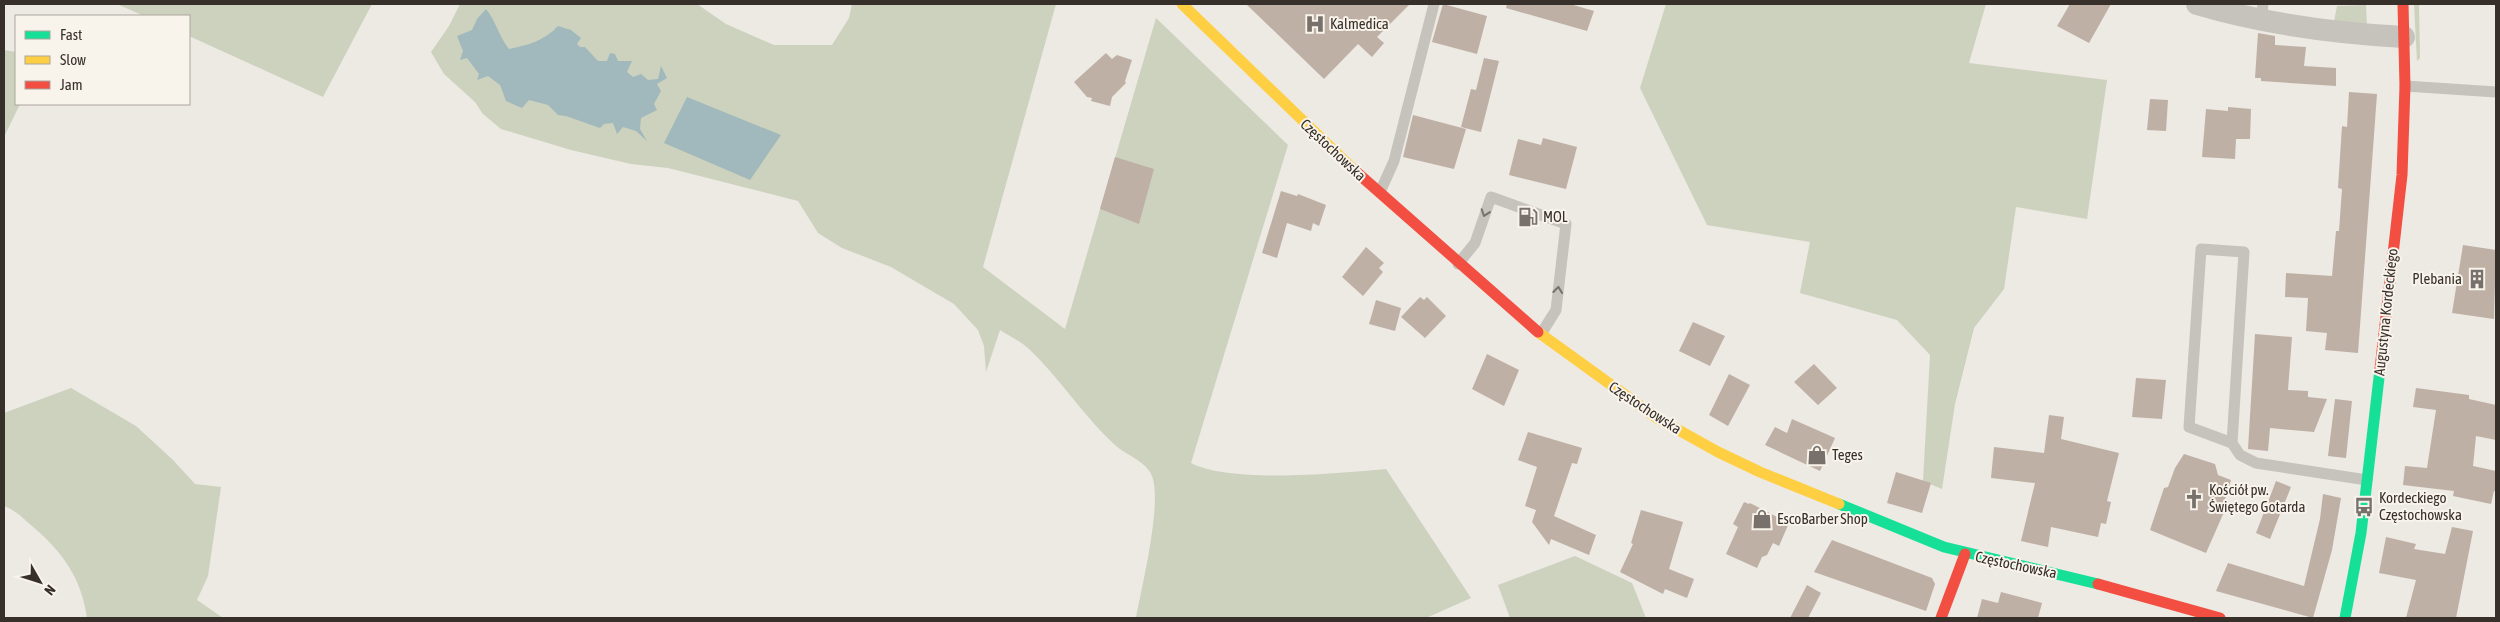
<svg xmlns="http://www.w3.org/2000/svg" width="2500" height="622" font-family="'Asap Condensed',sans-serif">
<style>
.green{fill:#ccd2be}
.water{fill:#a1b9bc}
.building{fill:#bfb0a6}
.lines{fill:none;stroke-linecap:round;stroke-linejoin:round}
.lane{stroke:#c6c2bc;stroke-width:11}
.street{stroke:#c6c2bc;stroke-width:22}
.fast{stroke:#16e098;stroke-width:11}
.slow{stroke:#ffcf43;stroke-width:11}
.jam{stroke:#f24e42;stroke-width:11}
.oneway{stroke:#77716c}
.labels{text-anchor:middle;stroke-width:4;stroke-linejoin:round;paint-order:stroke}
.poi-label{font-size:15px;fill:#372f2a;stroke:#f9f4eb;text-anchor:start}
.street-label{font-size:15px;fill:#372f2a;stroke:#f9f4eb}
</style>
<rect width="100%" height="100%" fill="#ede9e3"/>
<!-- green -->
<path class="green" d="M117,4H372L323,97L189,36V16H144Z
M460,4H697L726,24L774,45H832L849,18L852,4H1056L983,267L1065,329L1156,18L1288,145L1191,463C1232,484 1339,473 1386,469L1471,598L1426,618H1136C1142,586 1161,508 1153,479C1149,462 1127,456 1115,445C1083,416 1060,378 1029,349C1021,341 1009,336 1000,330L986,372L984,346L978,330L954,304L891,267L842,248L818,233L798,201L668,168L631,164L571,150L501,129L483,114L475,102L444,74L431,52L449,26Z
M1666,4H1986L1969,63L2107,80L2087,219L2016,207L2004,289L1974,328L1955,404L1942,489L1923,481L1930,355L1897,320L1800,293L1810,242L1707,225L1640,88Z
M2414,4H2419L2420,58L2417,61Z
M2366,5L2367,28L2333,27L2337,6Z
M4,50L16,52V104H20L4,137Z
M71,388L136,426L173,460L195,484L221,487L208,576L197,600L223,618H87C82,579 62,551 32,526C23,518 15,510 4,506V413Z
M1575,556L1632,583L1646,618H1510L1498,585Z"/>
<!-- water -->
<path class="water" d="M486,9C496,21 498,35 509,49C528,45 544,41 558,26L571,30L581,38L577,44L580,47H585L598,61H607L610,53L615,54L618,61H632L627,72L633,77L641,74L648,80L658,79L661,66L667,78L657,84L661,91L654,104L657,110L641,118L640,129L647,141L636,131L623,127L617,134L613,123L604,124L600,128L566,116L558,115L548,105L529,100L522,108L506,101L500,85L488,76L477,80L479,74L467,58L460,60L463,51L457,36L472,30L477,19Z
M687,97L781,135L750,180L664,143Z"/>
<!-- building -->
<path class="building" d="M1246,4H1410L1377,37L1384,43L1372,57L1358,44L1324,79Z
M1443,4L1487,16L1477,54L1432,42Z
M1507,4H1570L1594,11L1587,31L1506,8Z
M2070,4H2111L2089,43L2057,26Z
M2258,33L2275,36V45L2306,47L2304,66L2336,68V86L2261,81V78H2255Z
M1106,53L1112,59L1117,55L1132,60L1125,81L1126,83L1112,97L1110,106L1091,101L1092,98L1087,97L1074,82Z
M1484,58L1499,61L1481,132L1461,127L1471,89L1476,90Z
M2349,92L2377,94L2358,353L2325,350L2327,333L2306,331L2308,298L2285,297L2286,273L2332,276L2336,231H2339L2342,189L2338,188L2342,126L2347,127Z
M2150,99L2168,100L2166,131L2147,130Z
M2228,107L2251,109L2250,139H2236L2235,159L2202,157L2206,109L2228,111Z
M1413,115L1466,129L1454,169L1403,157Z
M1543,138L1577,147L1566,189L1509,175L1518,139L1541,145Z
M1115,157L1154,169L1139,224L1100,209Z
M1281,191L1297,196L1298,194L1326,205L1319,226L1313,223L1311,231L1287,223L1277,258L1262,253Z
M2463,245L2496,250L2494,319L2452,313Z
M1366,247L1384,263L1379,268L1383,272L1363,296L1342,277Z
M1420,297L1424,300L1427,297L1446,316L1425,338L1401,317Z
M1376,300L1401,308L1395,331L1369,324Z
M1693,322L1725,336L1710,366L1679,351Z
M2255,334L2292,337L2288,390L2308,391V397L2327,399L2314,432L2270,428L2268,451L2248,449Z
M1487,354L1519,370L1504,406L1472,389Z
M1814,364L1837,388L1818,405L1794,382Z
M1729,374L1750,385L1728,426L1709,415Z
M2136,378L2166,380L2162,419L2132,417Z
M2416,388L2469,395V399L2496,405V440L2476,436L2473,466L2496,471V491H2494L2491,504L2453,496L2454,491L2403,485L2405,466L2427,468L2436,410L2413,407Z
M2335,399L2352,401L2346,458L2328,456Z
M2049,415L2064,417L2061,439L2119,453L2107,501L2111,502L2106,524L2101,523L2098,537L2051,527L2048,547L2021,541L2035,483L1991,478L1994,447L2044,453Z
M1792,419L1835,438L1820,471L1765,445L1775,427L1787,433Z
M1528,432L1582,448L1577,464L1572,463L1554,516L1596,535L1589,555L1551,539L1549,545L1532,522L1536,510L1525,506L1537,467L1518,460Z
M2184,454L2215,464L2218,475L2231,480L2222,509L2224,512L2206,553L2150,530L2164,488L2168,487L2175,468Z
M1896,472L1931,483L1922,513L1887,503Z
M2276,481L2291,487L2270,539L2256,533Z
M2323,494L2341,498L2332,550L2313,618L2216,591L2228,563L2304,586L2320,519Z
M1744,502L1749,504L1750,503L1789,523L1779,546L1773,543L1767,555L1762,557L1757,568L1726,554L1738,527L1733,524Z
M1641,510L1683,522L1669,569L1694,579L1687,598L1665,589L1663,594L1620,572L1633,544L1631,543Z
M2452,527L2473,531L2456,618H2406L2416,580L2379,573L2386,537L2416,544L2414,549L2445,554Z
M1832,540L1932,578L1935,584L1926,611L1814,572Z
M1807,585L1821,593L1808,618H1790Z
M2001,592L2042,603L2038,618H1977L1982,599L1998,603Z"/>
<g class="lines">
<!-- lane -->
<path class="lane" d="M2261,20L2263,4
M2405,86L2496,92
M1380,192L1394,161L1434,4
M1458,264L1475,243L1491,197L1566,224L1556,310L1541,334
M2232,443L2244,252L2201,249L2189,427L2232,443L2240,455L2256,463L2367,480"/>
<!-- street -->
<path class="street" d="M2197,4C2264,24 2333,33 2404,37"/>
<!-- fast -->
<path class="fast" d="M1839,504L1944,547L2098,584
M2345,618L2361,533L2380,369"/>
<!-- slow -->
<path class="slow" d="M1182,4L1353,169
M1538,332L1657,418L1718,452L1760,472L1839,504"/>
<!-- jam -->
<path class="jam" d="M1353,169L1538,332
M2380,369L2402,175L2405,86L2403,4
M2098,584L2220,618
M1941,618L1965,554"/>
</g>
<!-- one-way arrows -->
<defs><path id="oneway-chevron" d="M-2-3.5L2.5 0L-2 3.5" fill="none" stroke-width="1.6" stroke-linecap="round" stroke-linejoin="round" transform="scale(1.25)"/></defs>
<g class="oneway">
<use href="#oneway-chevron" transform="translate(1485 213) rotate(109)"/>
<use href="#oneway-chevron" transform="translate(1558 290) rotate(-84)"/>
</g>
<!-- icons -->
<defs>
<symbol id="hospital-bare" viewBox="-9 -9 18 18"><path d="M-5-5h3v3.5h4V-5h3V5h-3V1.5h-4V5h-3Z" fill="#77706b" stroke="#f9f4eb" stroke-width="2.5" paint-order="stroke"/></symbol>
<symbol id="fuel-bare" viewBox="-9 -9 18 18"><path d="M-5.5-6h7V0h2V4h1.3V-2.5L3-4.5l.8-.8L6-3V5H2.5V1h-1V6h-7ZM-4.2-4.7v3.2H.2V-4.7Z" fill="#77706b" stroke="#f9f4eb" stroke-width="2.5" paint-order="stroke"/></symbol>
<symbol id="building-bare" viewBox="-9 -9 18 18"><path d="M-4-6H4V6H1V3H-1V6H-4ZM-2.5-4.3h1.7v1.8h-1.7ZM.8-4.3h1.7v1.8H.8ZM-2.5-1h1.7V.8h-1.7ZM.8-1h1.7V.8H.8Z" fill="#77706b" stroke="#f9f4eb" stroke-width="2.5" paint-order="stroke"/></symbol>
<symbol id="shop-bare" viewBox="-9 -9 18 18"><path d="M-5-2.5h2.3a2.7 3.5 0 0 1 5.4 0H5L5.5 6h-11ZM-1.5-2.5h3a1.5 2.3 0 0 0-3 0Z" fill="#77706b" stroke="#f9f4eb" stroke-width="2.5" paint-order="stroke"/></symbol>
<symbol id="church-bare" viewBox="-9 -9 18 18"><path d="M-1.2-6h2.4v3.5h3.3v2.4h-3.3V6h-2.4V-.1h-3.3v-2.4h3.3Z" fill="#77706b" stroke="#f9f4eb" stroke-width="2.5" paint-order="stroke"/></symbol>
<symbol id="bus-bare" viewBox="-9 -9 18 18"><path d="M-5-6H5V4H4V6H2V4H-2V6H-4V4H-5ZM-3.5-4V0h7V-4ZM-3.5 1.2v1.5H-2V1.2ZM2 1.2v1.5H3.5V1.2Z" fill="#77706b" stroke="#f9f4eb" stroke-width="2.5" paint-order="stroke"/></symbol>
</defs>
<g fill-rule="evenodd">
<use href="#hospital-bare" x="1301" y="10" width="28" height="28"/>
<use href="#fuel-bare" x="1514" y="203" width="28" height="28"/>
<use href="#building-bare" x="2463" y="265" width="28" height="28"/>
<use href="#shop-bare" x="1803" y="441" width="28" height="28"/>
<use href="#church-bare" x="2180" y="485" width="28" height="28"/>
<use href="#bus-bare" x="2350" y="493" width="28" height="28"/>
<use href="#shop-bare" x="1748" y="505" width="28" height="28"/>
</g>
<g class="labels">
<!-- poi labels -->
<g class="poi-label">
<text x="1330" y="29">Kalmedica</text>
<text x="1543" y="222">MOL</text>
<text x="2462" y="284" text-anchor="end">Plebania</text>
<text x="1832" y="460">Teges</text>
<text x="2209" y="495">Kościół pw.<tspan x="2209" dy="17">Świętego Gotarda</tspan></text>
<text x="2379" y="503">Kordeckiego<tspan x="2379" dy="17">Częstochowska</tspan></text>
<text x="1777" y="524">EscoBarber Shop</text>
</g>
<!-- street labels -->
<g class="street-label">
<text transform="translate(1333 150) rotate(43)" y="5">Częstochowska</text>
<text transform="translate(2386 312) rotate(-84)" y="5">Augustyna Kordeckiego</text>
<text transform="translate(1645 408) rotate(33)" y="5">Częstochowska</text>
<text transform="translate(2016 565) rotate(12)" y="5">Częstochowska</text>
</g>
</g>
<!-- border -->
<rect width="2500" height="622" fill="none" stroke="#372f2a" stroke-width="10"/>
<!-- legend -->
<rect x="15" y="15" width="175" height="90" fill="#f9f4eb" stroke="#aba59e"/>
<rect x="25" y="31" width="25" height="8" fill="#16e098" stroke="#aba59e"/>
<text x="60" y="40" font-size="15" fill="#372f2a">Fast</text>
<rect x="25" y="56" width="25" height="8" fill="#ffcf43" stroke="#aba59e"/>
<text x="60" y="65" font-size="15" fill="#372f2a">Slow</text>
<rect x="25" y="81" width="25" height="8" fill="#f24e42" stroke="#aba59e"/>
<text x="60" y="90" font-size="15" fill="#372f2a">Jam</text>
<!-- north arrow -->
<g transform="translate(40 582) rotate(129)" stroke="#f9f4eb" stroke-width="4" paint-order="stroke">
<path d="M0-4L9 19L0 12L-9 19Z" fill="#372f2a"/>
<text y="-8" font-size="14" font-weight="bold" text-anchor="middle" fill="#372f2a">N</text>
</g>
</svg>
